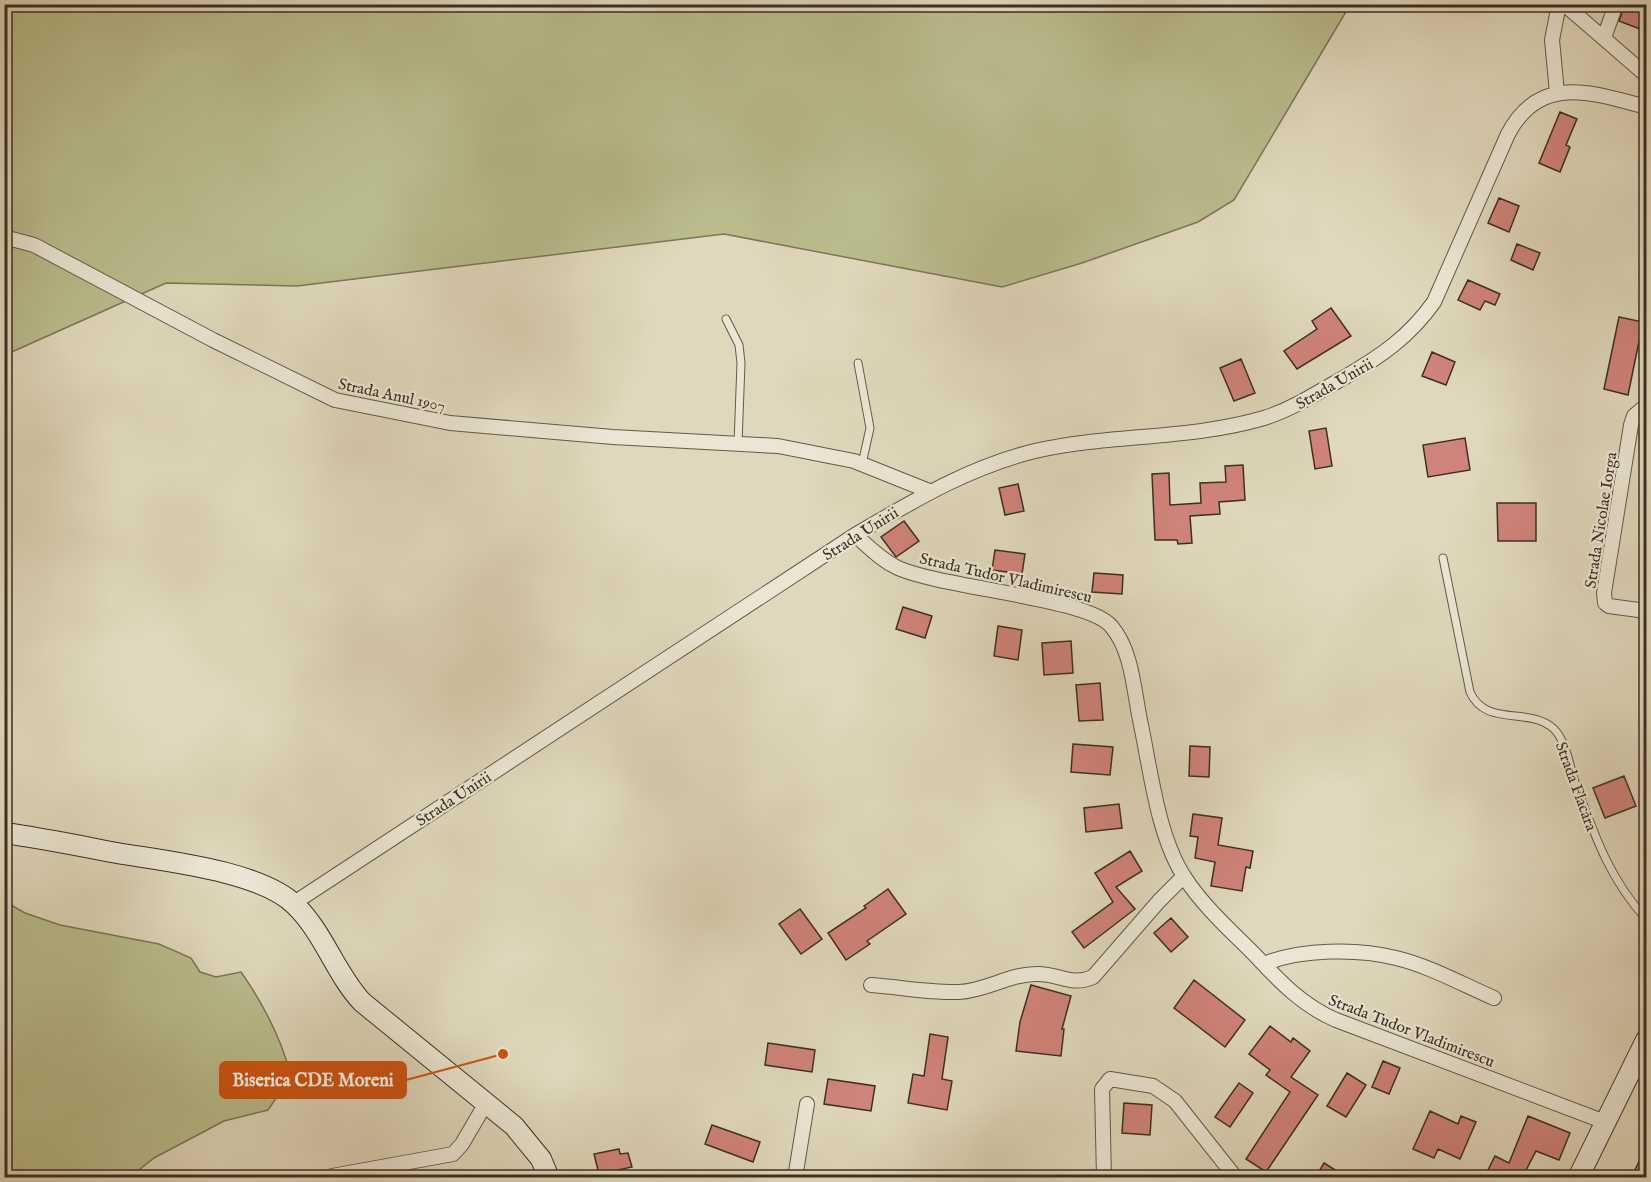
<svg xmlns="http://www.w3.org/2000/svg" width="1651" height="1182" font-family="'IM FELL English',serif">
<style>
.green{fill:#babc8c;stroke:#7a7658;stroke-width:1.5}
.building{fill:#d0837a;stroke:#3b2f24;stroke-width:1.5}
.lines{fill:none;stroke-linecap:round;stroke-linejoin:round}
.lane-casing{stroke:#64594a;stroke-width:9}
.street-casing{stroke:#64594a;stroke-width:16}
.secondary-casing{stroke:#3b2f24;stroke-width:22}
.lane{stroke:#ebe6d3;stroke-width:7}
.street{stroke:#ebe6d3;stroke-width:14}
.secondary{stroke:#ebe6d3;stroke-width:20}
.labels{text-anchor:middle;stroke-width:4.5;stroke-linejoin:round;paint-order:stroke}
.street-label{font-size:16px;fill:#3b2f24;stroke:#ebe6d3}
.leader{fill:none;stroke:#ce5310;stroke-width:2}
.callout-dot{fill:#ce5310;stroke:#ebe6d3;stroke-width:2}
.callout{fill:#ce5310;stroke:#ce5310;stroke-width:2}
.callout-label{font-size:18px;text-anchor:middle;font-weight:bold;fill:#fff}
</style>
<rect width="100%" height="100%" fill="#e0d8bc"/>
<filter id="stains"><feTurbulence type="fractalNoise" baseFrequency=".00333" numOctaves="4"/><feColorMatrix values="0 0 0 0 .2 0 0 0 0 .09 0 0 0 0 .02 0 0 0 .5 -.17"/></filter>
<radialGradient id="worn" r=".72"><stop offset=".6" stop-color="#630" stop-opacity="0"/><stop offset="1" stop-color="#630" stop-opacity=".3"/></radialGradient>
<!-- green -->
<path class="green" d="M4,5H1350L1234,200L1198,222L1082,263L1002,287L724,234L297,286L166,283L5,355Z
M4,901L25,913L60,925L159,944L191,958L200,972L216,977L241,972C264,1005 281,1037 291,1076L268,1110L224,1121L154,1158L130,1177H5Z"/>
<!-- building -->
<path class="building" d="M1625,4H1647L1640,29L1619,21Z
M1560,112L1577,119L1566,145L1570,147L1560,172L1539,163Z
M1499,198L1519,206L1509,232L1488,223Z
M1517,244L1540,253L1533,270L1511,260Z
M1468,280L1500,294L1495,305L1485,301L1480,310L1458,300Z
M1331,308L1351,336L1297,369L1284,351L1317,329L1312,321Z
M1619,317L1643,322L1628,395L1604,389Z
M1432,352L1455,362L1446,385L1422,376Z
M1241,359L1255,393L1234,401L1220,368Z
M1326,428L1332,466L1315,469L1309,431Z
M1465,438L1470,470L1428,477L1423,445Z
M1243,465L1245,500L1219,502L1220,514L1190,516L1192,543L1178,544L1177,540H1155L1152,474L1169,473L1170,505L1201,503L1200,483L1226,482L1225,466Z
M1018,484L1024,511L1005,515L999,488Z
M1497,503H1536V541H1498Z
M904,521L919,541L896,557L881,537Z
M995,550L1025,554L1022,574L992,570Z
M1094,573L1123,575L1122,594L1092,592Z
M903,607L932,616L925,638L896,629Z
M998,626L1022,630L1018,660L994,656Z
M1071,641L1073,673L1044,675L1042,643Z
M1100,683L1103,720L1079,721L1076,685Z
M1073,744L1113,747L1110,775L1071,772Z
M1190,746L1210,747L1209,777L1189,776Z
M1624,776L1636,806L1605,818L1593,788Z
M1119,804L1122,828L1086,832L1084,808Z
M1193,814L1222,818L1218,845L1253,851L1250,868L1246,867L1242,891L1211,886L1215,862L1195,858L1198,837L1190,836Z
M1130,851L1142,871L1116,887L1135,909L1084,948L1072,932L1113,902L1095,873Z
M888,889L906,914L867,941L870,944L846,960L828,933L866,908L864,906Z
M800,909L822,939L801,954L779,924Z
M1171,918L1188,937L1171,952L1154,933Z
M1194,980L1245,1020L1225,1047L1174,1008Z
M1031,985L1071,996L1062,1029H1064L1061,1056L1016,1051L1020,1022Z
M1270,1026L1291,1042L1293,1038L1310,1051L1291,1077L1318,1095L1266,1172L1246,1159L1290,1092L1266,1075L1270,1070L1249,1054Z
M930,1034L948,1037L942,1079L952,1081L947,1110L908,1103L913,1074L924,1076Z
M768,1043L815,1050L812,1072L765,1065Z
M1383,1061L1400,1068L1389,1094L1372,1087Z
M1347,1073L1366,1085L1346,1117L1327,1106Z
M828,1079L875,1086L871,1111L824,1104Z
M1239,1083L1253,1093L1230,1127L1215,1117Z
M1124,1103L1152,1105L1150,1135L1122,1133Z
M1430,1111L1458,1124L1461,1116L1476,1122L1460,1159L1438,1149L1434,1158L1413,1149Z
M1528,1116L1570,1133L1559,1160L1536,1151L1522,1178H1484L1495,1156L1509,1163Z
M712,1125L760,1142L753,1162L705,1144Z
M1647,1145V1178H1631Z
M619,1149L620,1154L628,1153L632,1167L599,1174L594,1154Z
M1324,1163L1348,1178H1315Z"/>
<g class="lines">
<defs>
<path id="lane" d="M726,319L739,345L741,363L738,444
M858,363L870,428L862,464
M1443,558L1470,692C1486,728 1530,706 1554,729C1567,742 1570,769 1576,785C1595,836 1609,878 1646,919"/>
<path id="street" d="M1564,4L1646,75
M1604,38L1616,4
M1557,93L1552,40L1559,4
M4,237L34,245L213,340L335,400L450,423L613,437L778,446L854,461L929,491
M1646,406L1634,416L1631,425L1604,593L1605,603L1609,606L1646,611
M855,535C869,547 881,560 898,568C943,588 1087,598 1111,626C1133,651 1134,694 1141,725C1151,773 1158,837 1185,878C1204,907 1231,931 1255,955C1279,981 1303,1006 1336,1020L1605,1122
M294,903L855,535C913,501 969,467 1035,451C1110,434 1189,440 1264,418C1293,409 1318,392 1345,377C1381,356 1409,337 1434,302L1508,134C1540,73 1593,93 1646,107
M1264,964C1300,949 1357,948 1396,958C1427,965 1464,985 1494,998
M871,985C900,987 930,993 959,992C986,991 1009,974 1036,974C1059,973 1070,987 1093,977L1159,901L1184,876
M332,1176L453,1154L462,1144L486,1103
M795,1178L807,1104
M1104,1178L1102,1089L1110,1079L1153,1086L1175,1101L1236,1178"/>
<path id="secondary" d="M4,833C42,838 80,846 117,853C164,861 261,871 295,905C324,933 335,973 362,1002L514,1126L541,1159L549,1178
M1578,1178L1646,1040"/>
</defs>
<!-- lane casing -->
<use href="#lane" class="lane-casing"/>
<!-- street casing -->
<use href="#street" class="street-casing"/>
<!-- secondary casing -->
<use href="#secondary" class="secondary-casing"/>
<!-- lane -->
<use href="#lane" class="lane"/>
<!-- street -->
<use href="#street" class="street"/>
<!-- secondary -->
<use href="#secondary" class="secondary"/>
</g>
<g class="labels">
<!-- street labels -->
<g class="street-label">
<text transform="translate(1334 383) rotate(-30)" y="6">Strada Unirii</text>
<text transform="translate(392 394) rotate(12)" y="6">Strada Anul 1907</text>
<text transform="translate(1600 520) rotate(-81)" y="6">Strada Nicolae Iorga</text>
<text transform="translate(860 533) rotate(-32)" y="6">Strada Unirii</text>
<text transform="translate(1006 577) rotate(13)" y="6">Strada Tudor Vladimirescu</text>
<text transform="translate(1577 786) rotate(70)" y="6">Strada Flacăra</text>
<text transform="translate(453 798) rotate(-33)" y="6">Strada Unirii</text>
<text transform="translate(1412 1030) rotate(21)" y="6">Strada Tudor Vladimirescu</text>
</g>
</g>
<!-- callouts -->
<path class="leader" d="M503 1054L406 1080"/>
<circle class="callout-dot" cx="503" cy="1054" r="6"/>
<rect class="callout" x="220" y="1062" width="186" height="36" rx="6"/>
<g class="callout-label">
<text x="313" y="1086">Biserica CDE Moreni</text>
</g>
<!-- margin -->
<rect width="1651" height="1182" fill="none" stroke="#e0d8bc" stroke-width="24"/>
<rect x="6" y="6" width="1639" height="1170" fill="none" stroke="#3b2f24" stroke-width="3"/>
<rect x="12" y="12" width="1627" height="1158" fill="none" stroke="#3b2f24" stroke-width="1.5"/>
<rect width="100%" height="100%" filter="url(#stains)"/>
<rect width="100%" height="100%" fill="url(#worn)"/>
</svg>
